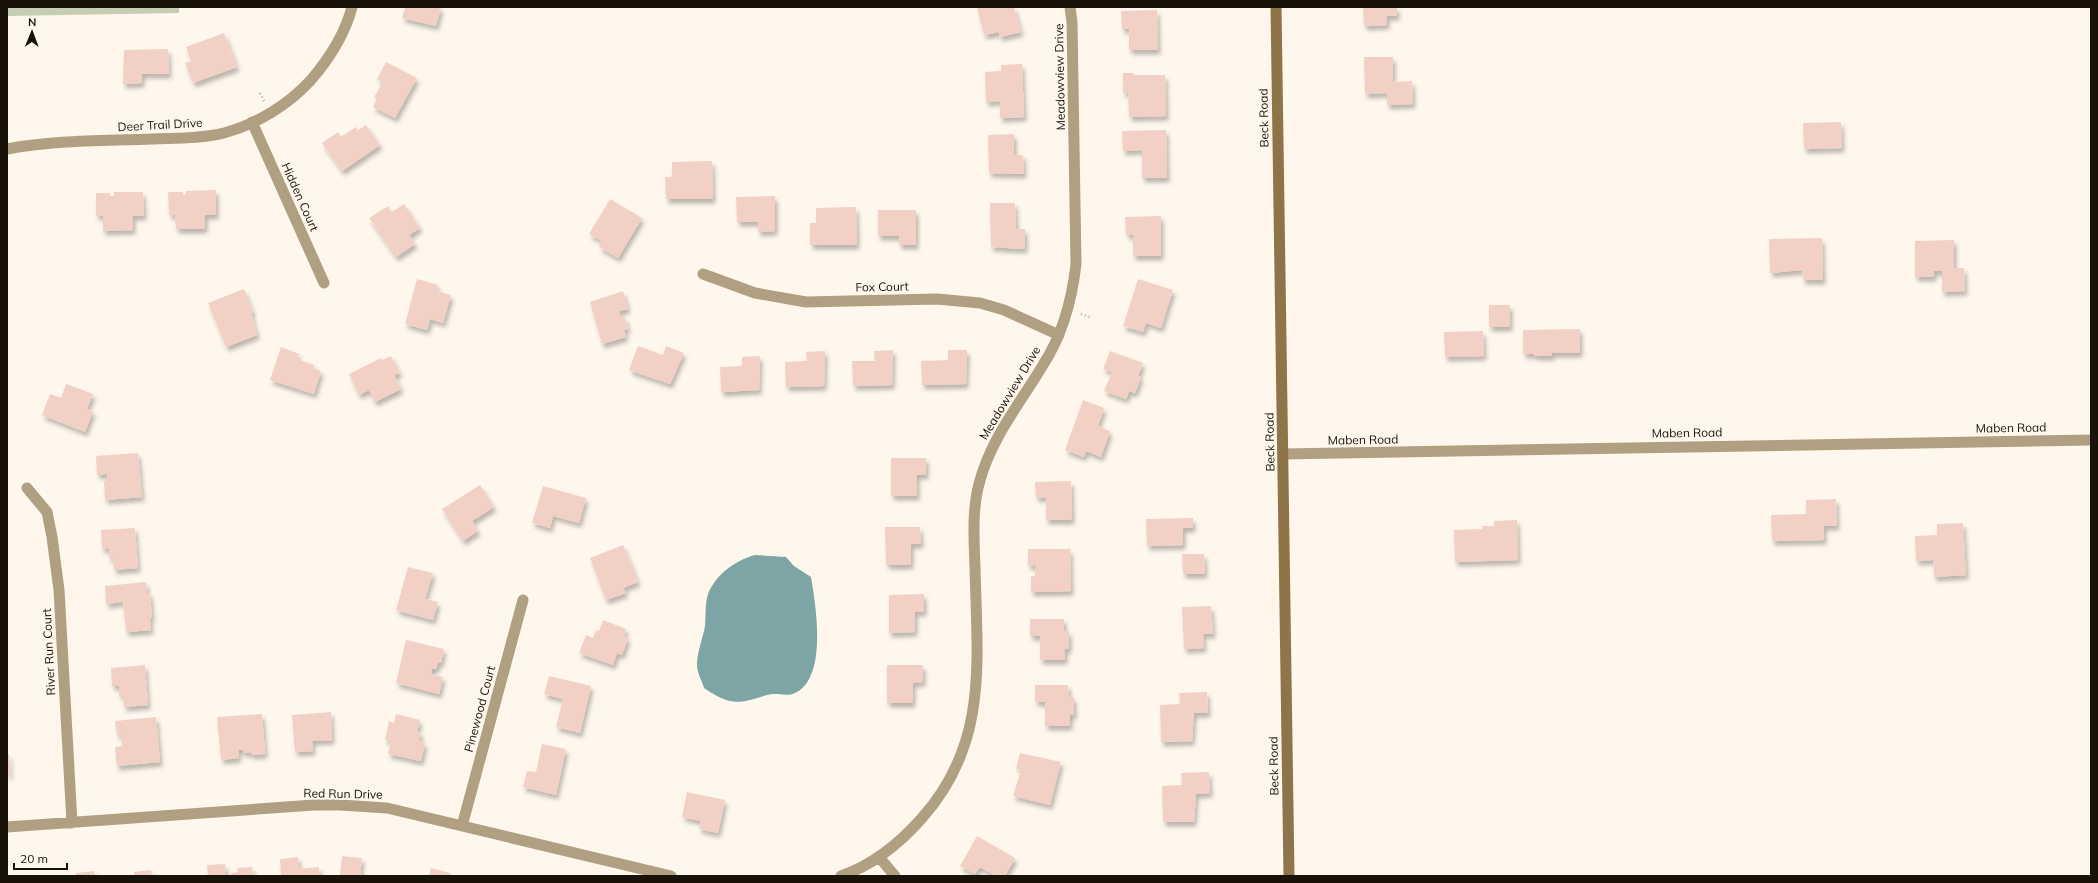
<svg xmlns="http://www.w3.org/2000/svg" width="2098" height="883" font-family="Mulish,sans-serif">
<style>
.green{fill:#c6cdb5}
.water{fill:#7ea5a6}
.building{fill:#f3d0c5;filter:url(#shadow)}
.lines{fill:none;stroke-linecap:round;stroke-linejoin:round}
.path{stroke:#b0a89e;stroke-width:2.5;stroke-dasharray:1 3;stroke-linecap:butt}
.minor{stroke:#b19f82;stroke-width:11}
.secondary{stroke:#8e7448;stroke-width:11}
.labels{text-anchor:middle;stroke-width:3.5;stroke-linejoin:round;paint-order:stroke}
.street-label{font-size:12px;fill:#191208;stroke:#fff7ec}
</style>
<defs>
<filter id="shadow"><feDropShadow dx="2.5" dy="4.5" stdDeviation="2" flood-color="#0004"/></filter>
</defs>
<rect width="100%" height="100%" fill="#fff7ec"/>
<!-- green -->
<path class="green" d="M7,7H179V13L7,16Z"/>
<!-- water -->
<path class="water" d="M755,555L786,557L794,566L811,577C816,606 827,675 797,692C788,698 776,692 767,695C737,704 731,706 704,688C702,681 697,673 697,665C697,652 703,638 705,626C706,617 705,607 707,598C712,577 735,560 755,555Z"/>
<!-- building -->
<path class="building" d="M405,7H441L436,26L402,18Z
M977,7H1014L1021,32L1000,37L999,32L984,35Z
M1363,7H1397V16H1387V25L1364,26Z
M1157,10L1158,50H1129V29H1122L1121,11Z
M224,33L237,67L193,83L185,63L191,61L186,47Z
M168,49L169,74H142V83L123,84L124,50Z
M1364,57H1393V82L1412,81L1413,104L1387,105V93L1365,94Z
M386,62L417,78L395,118L373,107L377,99L374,97L383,82L377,79Z
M1022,64L1024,117L1000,118V101L986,102L985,72L1001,71V65Z
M1123,73H1134V75H1165L1166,116L1129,117L1128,92L1123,93Z
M1841,122L1842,148L1804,149L1803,123Z
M366,125L380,145L342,171L322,143L338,132L341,137L356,127L358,130Z
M1166,130L1167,178H1142V150L1123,151L1122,131Z
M1014,134V155H1023L1024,174L989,173L988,135Z
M712,161L713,199H666L665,177H672V162Z
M216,190V215H205V229H176L175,215H169L168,192H183V195H186V191Z
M114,192H143L144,216H133V230L103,231V216H96V193H110V196H114Z
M775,196V231L758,232V222H737L736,197Z
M610,199L642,218L618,258L599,247L602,241L589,234Z
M990,203H1015L1016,229H1025V249L991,247Z
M404,204L420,228L409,235L415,244L396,257L369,218L388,206L392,212Z
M856,207L857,245H810V223H816V208Z
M878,210H916V245H899V236H878Z
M1161,216V256H1133V235H1126L1125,217Z
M1822,238L1823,280H1803L1802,270L1770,273L1769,239Z
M1954,240V268H1964L1965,291L1942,292V271H1934V277H1915V241Z
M417,279L438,285L436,291L451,295L443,323L430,319L427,330L405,324Z
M1138,279L1173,290L1161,328L1146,323L1143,332L1123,326Z
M244,289L253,312L251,313L257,335L226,347L208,303Z
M623,291L628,309L619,311L621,318L625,317L628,329L624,330L626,337L602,344L590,302Z
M1489,305H1510V327H1489Z
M1580,329V353H1552V356H1534V354H1523V330Z
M1483,331L1484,356L1445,357L1444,332Z
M638,346L663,355L666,346L684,353L670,384L629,370Z
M281,347L299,354L297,359L314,365L313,368L321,371L314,394L270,380Z
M893,350L892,385L853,386L852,361H875L874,351Z
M948,350H967L966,384L922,385L921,361L948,360Z
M825,351L824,386L786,387L785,362L807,361L806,352Z
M1110,351L1143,363L1138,376L1141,377L1135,393L1129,391L1126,399L1104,391L1112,372L1103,369Z
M391,356L400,373L394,375L401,389L375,402L369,390L359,395L349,374L381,358L382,360Z
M760,356L759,390L721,392L720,367L742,366V357Z
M66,384L93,394L87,409L93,411L85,432L42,415L50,394L61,398Z
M1083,400L1104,408L1098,426L1110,431L1101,457L1086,451L1084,457L1065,450Z
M138,453L142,497L105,500L104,481L107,480V474L97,475L96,456Z
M891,458H926V475H917V496H891Z
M1071,481L1072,520H1046V497L1036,498L1035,482Z
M480,485L494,507L472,521L478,531L463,541L442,509Z
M543,486L586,498L579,523L553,516L550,528L532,523Z
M1836,499L1837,526H1824V540L1772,541L1771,515L1806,514V500Z
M1193,518V528H1183V545L1147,546L1146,519Z
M1517,520L1518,560L1455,562L1454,530L1482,529V526H1494V521Z
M1963,523L1966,575L1934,577L1933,560L1916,561L1915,536L1937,535V524Z
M885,527H920L921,544H911V565H886Z
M135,528L138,568L114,570L113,558H109V548L102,549L101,530Z
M623,545L638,582L623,588L626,593L606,600L590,558Z
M1028,549H1070L1071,591L1031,592V576H1035V565L1028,566Z
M1182,554H1204L1205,574H1183Z
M408,567L433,573L425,599L438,602L433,620L396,610Z
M146,582L147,593H150L152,618H150L151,630L126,632L123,602L106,604L105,586Z
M924,594V612H915V632L889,633V595Z
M1211,606L1213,634H1203L1204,648L1184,649L1182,607Z
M1030,619H1064V631H1069V649H1065V660H1040V636H1030Z
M603,620L626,629L624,636L628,638L622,655L617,653L613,665L579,653L586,635L593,638L596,630L599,631Z
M406,640L444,649L441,663H438L436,669H432L431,674L443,677L439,694L396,683Z
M145,665L148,705L124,707L123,695L119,696V686H112L111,668Z
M887,665H923V682L913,683V703H887Z
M549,676L591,686L580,733L556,727L563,699L544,694Z
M1035,685H1068L1069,697H1074V715H1070V726H1045V702H1035Z
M1207,692L1208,713H1194L1192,741L1161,742L1160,705L1180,704L1179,693Z
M331,712L332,740L312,741L313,751L295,752L292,715Z
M262,714L265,754L251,755V752L244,753L243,750H238L239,758L221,760L217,717Z
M396,714L420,720L417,732L421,733L419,741L425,743L421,761L388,754L391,741L385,740L389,721L394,723Z
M156,717L160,762L117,766L115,747L122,746L121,734L117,735L115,721Z
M542,744L566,749L556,795L523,787L527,771L536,772Z
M1020,753L1061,762L1050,805L1013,796L1021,770L1016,769Z
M9,754L10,775H7V755Z
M1209,772L1210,793L1196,794L1194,822H1163L1162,786L1182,785L1181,773Z
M687,792L725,800L718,833L699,829L701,821L682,817Z
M977,836L1015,858L1005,876H996L980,867L975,874L960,866Z
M342,856L362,858L360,876H340Z
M298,857L299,869L319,867L320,876H281L280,859Z
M225,864L226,876H208L207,865Z
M252,867L253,876H232L231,873L238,872L237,868Z
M431,868L450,873L449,876H429Z
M151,870L152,876H134V872Z
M94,871L95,876H76V873Z"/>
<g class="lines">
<!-- path -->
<path class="path" d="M260,93L264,101
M1081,314L1090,317"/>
<!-- minor -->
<path class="minor" d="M252,122L324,283
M7,149C55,140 103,141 152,139C176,138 200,139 224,133C257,124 288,105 311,80C329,59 345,34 352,7
M703,274L755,293L806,302L937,299L980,303L1004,310L1059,335
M1283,454L2091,440
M27,488L47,512L52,537L59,590L72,823
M462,826L523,600
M7,827L314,805H340L387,808L671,876
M879,857L895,876
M841,876C873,865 900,843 922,818C989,743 977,661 975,567C974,540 972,510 979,484C991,438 1019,405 1043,365C1063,334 1072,300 1076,264L1072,22L1070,7"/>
<!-- secondary -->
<path class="secondary" d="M1276,7L1289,876"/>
</g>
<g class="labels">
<!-- street labels -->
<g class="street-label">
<text transform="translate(1060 77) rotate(-91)" y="4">Meadowview Drive</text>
<text transform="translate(1264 118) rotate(-91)" y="4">Beck Road</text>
<text transform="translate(160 125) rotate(-3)" y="4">Deer Trail Drive</text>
<text transform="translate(300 197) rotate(66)" y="4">Hidden Court</text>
<text transform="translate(882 287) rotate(-1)" y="4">Fox Court</text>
<text transform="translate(1010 393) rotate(-59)" y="4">Meadowview Drive</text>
<text transform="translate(2011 428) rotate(-1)" y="4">Maben Road</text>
<text transform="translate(1687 433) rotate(-1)" y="4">Maben Road</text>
<text transform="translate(1363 440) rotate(-1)" y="4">Maben Road</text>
<text transform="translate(1270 442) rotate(-91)" y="4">Beck Road</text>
<text transform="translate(49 652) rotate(-93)" y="4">River Run Court</text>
<text transform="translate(480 709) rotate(-75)" y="4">Pinewood Court</text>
<text transform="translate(1274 766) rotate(-91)" y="4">Beck Road</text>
<text transform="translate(343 794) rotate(1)" y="4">Red Run Drive</text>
</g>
</g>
<!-- border -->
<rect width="2098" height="883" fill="none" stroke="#191208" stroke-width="16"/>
<!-- north arrow -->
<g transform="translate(32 32) rotate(1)" stroke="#fff7ec" stroke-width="3" paint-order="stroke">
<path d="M0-3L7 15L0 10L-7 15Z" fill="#191208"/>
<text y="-6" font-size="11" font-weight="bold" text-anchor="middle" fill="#191208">N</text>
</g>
<!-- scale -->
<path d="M14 863v6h53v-6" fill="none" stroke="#191208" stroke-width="2"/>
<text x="20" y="863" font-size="12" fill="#191208" stroke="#fff7ec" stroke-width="3" paint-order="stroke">20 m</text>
</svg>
